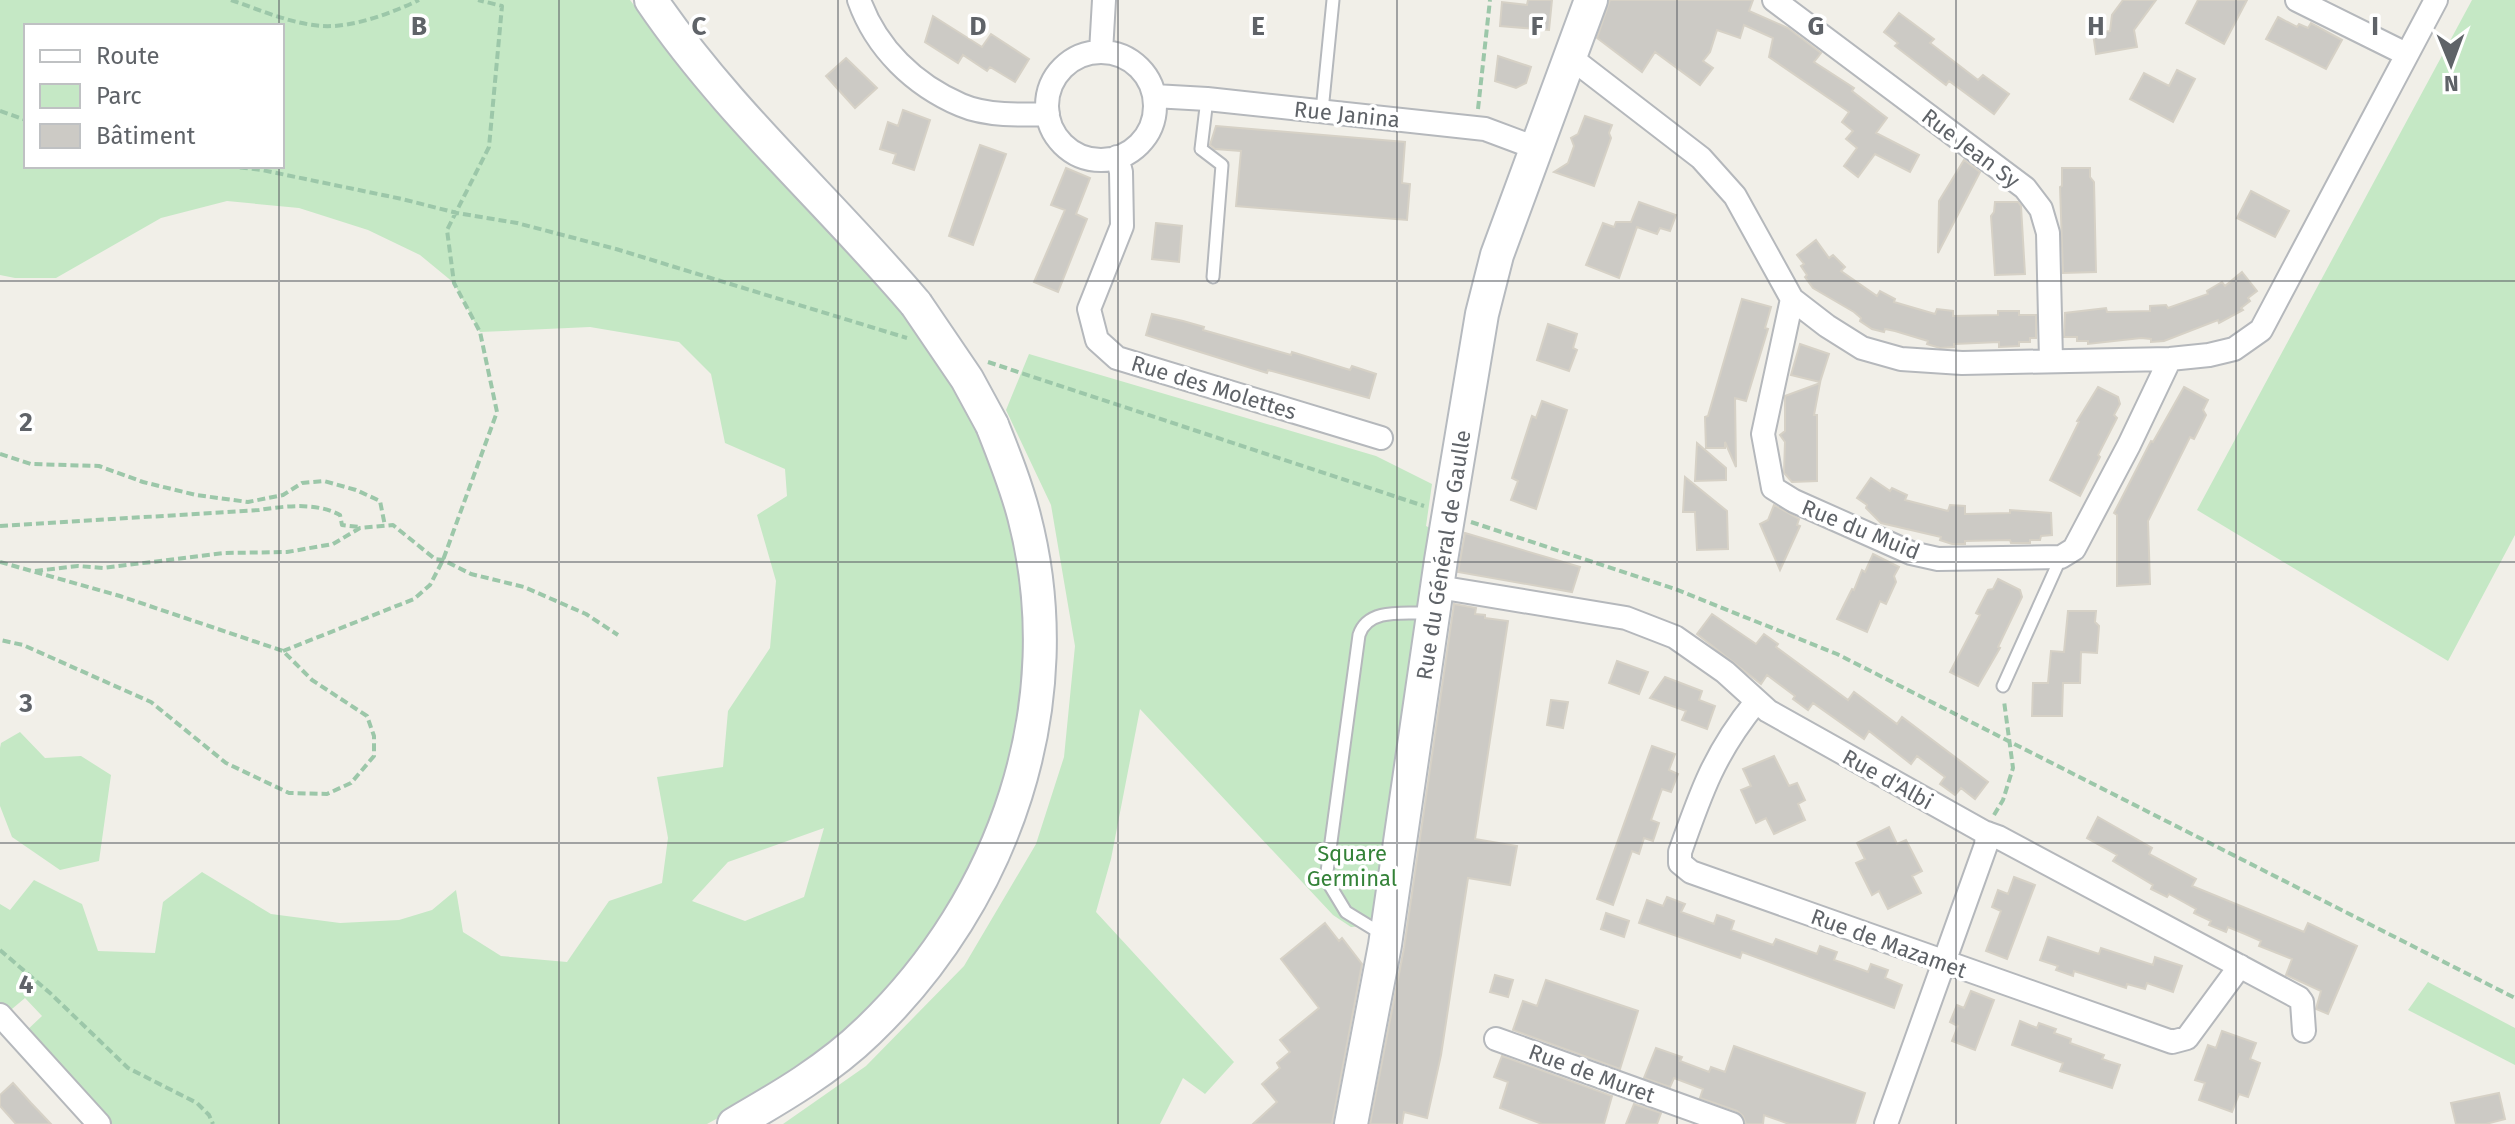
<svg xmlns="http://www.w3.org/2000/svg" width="2515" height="1124" font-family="'Fira Sans',sans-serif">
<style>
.green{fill:#c5e8c5;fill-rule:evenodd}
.building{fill:#cccac5;stroke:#d6d1c6;stroke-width:2}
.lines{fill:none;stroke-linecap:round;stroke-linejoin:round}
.lane-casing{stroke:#b5b8bc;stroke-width:15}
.street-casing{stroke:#b5b8bc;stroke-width:26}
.secondary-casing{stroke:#b6babf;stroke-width:36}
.path{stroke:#9cc7a9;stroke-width:4;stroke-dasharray:8 4;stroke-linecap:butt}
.lane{stroke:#fff;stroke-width:11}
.street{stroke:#fff;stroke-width:22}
.secondary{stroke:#fff;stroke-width:32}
.secondary-bridge-casing{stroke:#b6babf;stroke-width:36;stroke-linecap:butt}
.secondary-bridge{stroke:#fff;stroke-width:32}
.grid{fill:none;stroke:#5f6368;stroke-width:2;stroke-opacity:0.55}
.labels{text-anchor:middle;stroke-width:7;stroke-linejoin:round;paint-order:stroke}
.street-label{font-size:22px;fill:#5f6368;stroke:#fff}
.park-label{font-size:22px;fill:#348238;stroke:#fff}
.grid-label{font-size:26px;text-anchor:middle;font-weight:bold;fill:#5f6368;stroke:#fff;stroke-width:7;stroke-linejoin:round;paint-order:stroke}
</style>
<rect width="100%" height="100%" fill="#f1efe8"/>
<!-- green -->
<path class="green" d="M0,0H630L708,103L882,287L904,314L941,370L980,430L1001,476L1028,623L1022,727L981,858L908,970L863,1015L789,1079L707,1124H109L24,1033L42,1016L25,998L6,1014L0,1007V904L10,910L34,880L82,904L98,951L155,953L163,902L202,872L271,914L340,923L399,920L432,910L456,890L463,932L501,956L567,962L609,901L662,883L668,838L657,777L723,767L728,711L770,648L776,581L757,515L787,496L785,469L725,443L711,374L679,342L590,327L480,332L454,283L420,255L368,230L299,208L227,201L161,218L56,278H15L0,275ZM26,26H282V166H26ZM824,828L804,897L745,921L692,901L728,862Z
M2472,0H2515V535L2448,661L2197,510Z
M1029,354L1376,456L1432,484L1426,526L1432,529L1378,922L1367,917L1365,926L1351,927L1333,915L1140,709L1111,859L1096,912L1234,1062L1205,1094L1183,1078L1160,1124H783L866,1066L964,966L1036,844L1064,757L1075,646L1051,505L1006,410Z
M20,732L45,758L81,756L111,775L99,861L60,870L12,837L0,806V748L1,743Z
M2428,982L2515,1028V1065L2408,1010Z"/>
<!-- building -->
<path class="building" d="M1528,0H1552L1549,30L1500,26L1502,2L1527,5Z
M1610,0H1753L1749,11L1788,28L1821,53L1814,62L1854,88L1852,91L1887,118L1876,133L1919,155L1910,172L1875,154L1858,177L1844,166L1857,148L1846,139L1853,131L1842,122L1849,112L1769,57L1773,38L1744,25L1740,38L1717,30L1710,52L1703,61L1713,68L1700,85L1655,52L1642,72L1597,38Z
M2123,0H2156L2134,30L2137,47L2096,54L2093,33L2110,31L2112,15Z
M2198,0H2247L2224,44L2186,23Z
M1899,13L1934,39L1930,43L1978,80L1983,75L2009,94L1994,114L1949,81L1946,85L1895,46L1898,43L1884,32Z
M933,16L982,47L991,34L1029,59L1015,82L990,67L987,71L963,55L958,63L925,42Z
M2278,17L2297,27L2299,24L2308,28L2311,23L2342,40L2326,69L2266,39Z
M1498,56L1531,67L1526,83L1516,88L1495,81Z
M846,58L877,88L855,108L826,76Z
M2177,70L2195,79L2173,122L2130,99L2144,73L2169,86Z
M903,110L930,120L914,170L893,163L896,154L880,149L888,122L898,126Z
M1585,116L1612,125L1609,133L1611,138L1594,186L1554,172L1568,163L1574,146L1571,138L1578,134Z
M1216,126L1405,142L1402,183L1410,184L1407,220L1236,206L1241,151L1215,149L1210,145Z
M980,145L1006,154L973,245L949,236Z
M1964,160L1980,172L1938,253L1939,201Z
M1066,168L1090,178L1076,214L1087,219L1058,292L1034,282L1065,210L1051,205Z
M2062,168H2090V177L2094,182L2096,272L2063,273L2060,187L2062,186Z
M2251,191L2289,211L2275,237L2237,218Z
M1639,202L1676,215L1670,231L1660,228L1657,234L1637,227L1619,278L1586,265L1603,223L1614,227L1616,222H1631Z
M1995,202H2018L2021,206L2025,274L1995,275L1991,216L1994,212Z
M1156,223L1182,226L1179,262L1152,259Z
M1816,240L1829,258L1833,255L1845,267L1841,271L1877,296L1880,291L1895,299L1894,302L1935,314L1937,309L1953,311V316L1998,315V311H2019V315H2036V338H2030V342H2019V346L1999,347V342L1954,344V347L1940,348L1927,344L1928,341L1895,331L1885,329L1884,332L1872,329L1860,321L1861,318L1854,312L1813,288L1805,277L1807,275L1801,266L1804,264L1797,255Z
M2242,272L2257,291L2248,298L2250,301L2241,308L2243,310L2219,323L2218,320L2164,341L2151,342V339L2141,338L2088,344V341H2077V337H2064L2065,313L2106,308L2107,312L2150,311V306L2166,305L2168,308L2208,294L2207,291L2222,282L2225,286Z
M1742,299L1771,307L1765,328L1768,329L1746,401L1735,398L1736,467L1725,442V448H1706L1705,417L1708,416Z
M1152,314L1183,321L1204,327L1203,330L1291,355L1292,352L1350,370L1352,366L1376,374L1369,398L1268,370L1267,373L1146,335Z
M1548,324L1577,334L1573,348L1577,350L1569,371L1537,360Z
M1800,344L1829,354L1820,382L1791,375Z
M1820,383L1814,415H1817V481L1792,482L1784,473L1785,442L1780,435L1785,431V396Z
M2098,387L2118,397L2120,404L2114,415L2117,418L2098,455L2100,457L2080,496L2050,480L2079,422L2077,421Z
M2184,387L2208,400L2203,410L2206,415L2194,439L2190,437L2148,521L2150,584L2117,586V515L2114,513L2151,441L2153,442Z
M1542,401L1567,410L1536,509L1511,500L1518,481L1512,478L1532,416L1536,418Z
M1697,443L1726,468V480L1695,481Z
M1685,477L1727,511L1728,549L1697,550L1695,512H1683Z
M1871,478L1890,491L1892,488L1907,495L1905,500L1948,511L1950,505L1965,506V514L2010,513V510L2051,513L2052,535L2041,536L2040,540H2030V543H2011L2010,540L1965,541V544H1952L1940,540L1941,537L1881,523L1866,508L1867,505L1857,498Z
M1774,505L1799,519L1797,525L1800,526L1780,570L1760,524L1768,520Z
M1465,533L1580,567L1572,592L1458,572Z
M1873,554L1899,567L1894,576L1896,582L1886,604L1880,601L1867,632L1837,619L1852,589L1854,590L1862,570L1865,572Z
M1998,579L2020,590L2022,597L1998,647L2000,648L1978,686L1950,672L1980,615L1976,613L1988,590L1993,589Z
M1454,604L1476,608L1475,614L1485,615V618L1508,621L1475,839L1517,846L1510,885L1468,878L1441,1055L1427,1118L1404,1112L1402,1124H1370L1404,948Z
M2068,611H2096L2095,622L2099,626L2097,653L2081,652L2080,683H2063L2062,716H2032L2033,683H2048L2051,651L2064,652Z
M1712,614L1756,644L1764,634L1778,644L1776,647L1848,700L1854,692L1897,724L1902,717L1988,782L1975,799L1961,788L1955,795L1940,784L1945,777L1917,756L1911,764L1869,731L1864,739L1813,703L1808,710L1793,699L1795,696L1767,675L1761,684L1697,634Z
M1617,661L1648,672L1639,694L1609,683Z
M1665,677L1702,691L1699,700L1715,706L1707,729L1682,720L1686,711L1650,698Z
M1551,700L1568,702L1563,728L1547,725Z
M1652,746L1675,754L1669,770L1678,774L1671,792L1662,789L1657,803L1651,820L1659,823L1653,841L1644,838L1639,854L1632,851L1613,905L1597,899Z
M1774,756L1789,786L1797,783L1805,800L1798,804L1805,820L1774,834L1766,818L1756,823L1741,790L1751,786L1743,769Z
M2098,817L2152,848L2149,854L2196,879L2192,886L2304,932L2308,923L2357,946L2328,1014L2316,1009L2321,991L2286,975L2292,959L2259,946L2261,941L2245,934L2228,927L2226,932L2209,925L2211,921L2194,913L2196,909L2169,894L2167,897L2151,889L2153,885L2113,861L2117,855L2087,838Z
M1889,827L1897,844L1906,840L1922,871L1912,876L1921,893L1888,909L1879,891L1872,895L1856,863L1865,859L1857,843Z
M2014,877L2035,885L2007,959L1986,951L2001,911L1992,907L1998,890L2008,894Z
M1667,897L1685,904L1681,912L1714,924L1717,915L1726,918L1734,921L1731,930L1773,945L1776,939L1817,954L1820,946L1837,952L1834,960L1852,966L1868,972L1871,964L1888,970L1885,978L1902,985L1894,1008L1742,952L1740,958L1639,923L1647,900L1663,906Z
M1606,913L1629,921L1624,937L1601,929Z
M1325,923L1339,941L1342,938L1362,964L1332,1124H1253L1277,1102L1262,1084L1280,1068L1277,1063L1290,1052L1280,1040L1319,1008L1281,959Z
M2048,937L2099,954L2101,948L2153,965L2155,957L2182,966L2173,992L2147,983L2145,989L2127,984L2126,988L2074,971L2073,976L2056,970L2058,966L2040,960Z
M1495,975L1513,980L1508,997L1490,992Z
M1546,980L1638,1011L1620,1069L1513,1030L1523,1001L1537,1006Z
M1971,991L1994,1000L1975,1050L1952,1041L1958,1026L1950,1022L1957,1005L1964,1008Z
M2020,1021L2037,1028L2039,1023L2056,1029L2054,1033L2071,1039L2070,1043L2104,1055L2102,1059L2120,1065L2112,1088L2060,1071L2063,1063L2012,1045Z
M2222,1031L2256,1043L2250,1059L2260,1063L2248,1097L2239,1094L2232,1112L2199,1100L2205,1083L2195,1080L2208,1045L2216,1048Z
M1734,1046L1865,1093L1855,1124H1789L1764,1115L1763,1124H1746L1743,1116L1737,1111L1700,1098L1703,1089L1674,1078L1670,1087L1644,1078L1656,1048L1682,1057L1680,1061L1709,1072L1711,1067L1725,1072Z
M1502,1056L1612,1096L1604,1124H1542L1500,1108L1508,1082L1494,1077Z
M13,1083L31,1103L51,1124H16L0,1106V1095Z
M2499,1093L2505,1119L2486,1124H2456L2451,1103Z
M1634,1104L1661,1113L1657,1124H1626Z"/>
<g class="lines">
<defs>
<path id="lane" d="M1207,99L1201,149L1222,165L1213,277
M1322,111L1333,0
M2003,686L2061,557
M1382,934L1346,912L1326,879L1359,635C1368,607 1406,614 1429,613"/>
<path id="street" d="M859,0C876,48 914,85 961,105C986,116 1021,115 1048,114
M1774,0L2025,188L2041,209L2048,233L2051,360
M2297,0L2406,54
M1101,52L1104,0
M1047 106a54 54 0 1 1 108 0a54 54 0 1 1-108 0Z
M1570,57L1701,158L1735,196L1792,299L1827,326L1862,348L1901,359L1962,363L2170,359L2209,355L2234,349L2261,330L2436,0
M1154,96L1207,99L1485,129L1536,148
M1117,157L1121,172L1122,226L1089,309L1097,340L1117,358L1381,438
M1792,299L1763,434L1773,488L1794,501L1911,553L1938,559L2061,557L2074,549L2129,445L2170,359
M1438,587L1626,618L1675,637L1725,672L1768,711L1984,832L1998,837L2299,998L2302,1002L2304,1031
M1756,702C1715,752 1701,792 1680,852V863L1691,872L2172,1042L2187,1038L2240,966
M0,1015L99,1124
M1496,1039L1732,1124
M1886,1124L1986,845L1987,833"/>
<path id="secondary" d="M651,0C727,112 829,201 916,304
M734,1124C781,1097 829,1069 868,1031C1005,900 1073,703 1024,516C1016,485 1004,455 992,425
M1351,1124L1385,945L1441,560L1482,314L1497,255L1591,0"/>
</defs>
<!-- lane casing -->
<use href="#lane" class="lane-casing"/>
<!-- street casing -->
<use href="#street" class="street-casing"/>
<!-- secondary casing -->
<use href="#secondary" class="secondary-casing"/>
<!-- path -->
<path class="path" d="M231,0C260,10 292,24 322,26C352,28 392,13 419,0
M1478,109L1490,0
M0,111L26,120
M228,166L262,170L402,199L457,213L517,223L616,249L907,338
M988,362L1424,506
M0,454L31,464L99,466L143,482L196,495L248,502L283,495L302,483L324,481L356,490L380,501L385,526
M1471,522L1675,589L1837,654L2515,998
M0,526L259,510C285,506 316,502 340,515L342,525L359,527
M0,562L120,596L283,651L312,680L367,716L374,736V756L351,783L327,794L289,793L226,763L151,702L23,645L0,640
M35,571L78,566L103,568L224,553L287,552L333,544L360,528L393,525L435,559L443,560L471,574L524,587L586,614L618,635
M283,651L414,599L430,585L443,560L497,412L480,332L454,283L447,230L489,147L502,6L478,0
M1994,815L2003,800L2013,768L2004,701
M0,950L50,993L128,1068L197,1103L209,1115L213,1124"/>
<!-- lane -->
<use href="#lane" class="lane"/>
<!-- street -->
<use href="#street" class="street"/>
<!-- secondary -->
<use href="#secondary" class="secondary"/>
<defs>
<path id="secondary-bridge" d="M916,304L967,379L992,425"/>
</defs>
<!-- secondary-bridge casing -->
<use href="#secondary-bridge" class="secondary-bridge-casing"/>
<!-- secondary-bridge -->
<use href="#secondary-bridge" class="secondary-bridge"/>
</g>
<!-- grid -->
<path class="grid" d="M279,0V26M559,0V1124M838,0V1124M1118,0V1124M1397,0V1124M1677,0V1124M1956,0V1124M2236,0V1124M279,166V1124M0,281H2515M0,562H2515M0,843H2515"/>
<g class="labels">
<!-- street labels -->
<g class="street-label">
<text transform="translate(1347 114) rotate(6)" y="8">Rue Janina</text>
<text transform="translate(1971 148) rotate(37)" y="8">Rue Jean Sy</text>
<text transform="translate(1214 387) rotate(17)" y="8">Rue des Molettes</text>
<text transform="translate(1861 529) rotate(22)" y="8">Rue du Muid</text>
<text transform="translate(1443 555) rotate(-81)" y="8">Rue du Général de Gaulle</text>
<text transform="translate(1888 779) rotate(29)" y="8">Rue d'Albi</text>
<text transform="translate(1889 943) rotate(20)" y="8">Rue de Mazamet</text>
<text transform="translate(1592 1073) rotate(20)" y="8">Rue de Muret</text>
</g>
<!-- park labels -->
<g class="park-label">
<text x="1352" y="861">Square<tspan x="1352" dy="25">Germinal</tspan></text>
</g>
</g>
<g class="grid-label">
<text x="419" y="35">B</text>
<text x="699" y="35">C</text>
<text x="978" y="35">D</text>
<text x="1258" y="35">E</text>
<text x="1537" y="35">F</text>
<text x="1816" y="35">G</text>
<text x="2096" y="35">H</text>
<text x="2375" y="35">I</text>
<text x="26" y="431">2</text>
<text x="26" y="712">3</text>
<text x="26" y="993">4</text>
</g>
<!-- legend -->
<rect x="24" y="24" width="260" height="144" fill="#ffffff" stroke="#bfc1c3" stroke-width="2"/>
<rect x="40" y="50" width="40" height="12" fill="#ffffff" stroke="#bfc1c3" stroke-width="2"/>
<text x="96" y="64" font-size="24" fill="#5f6368">Route</text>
<rect x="40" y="84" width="40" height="24" fill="#c5e8c5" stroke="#bfc1c3" stroke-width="2"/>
<text x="96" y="104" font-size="24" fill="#5f6368">Parc</text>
<rect x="40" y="124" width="40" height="24" fill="#cccac5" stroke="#bfc1c3" stroke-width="2"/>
<text x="96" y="144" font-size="24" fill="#5f6368">Bâtiment</text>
<!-- north arrow -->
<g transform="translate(2451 64) rotate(179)" stroke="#ffffff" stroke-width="6" paint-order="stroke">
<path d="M0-6L14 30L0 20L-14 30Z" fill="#5f6368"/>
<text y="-12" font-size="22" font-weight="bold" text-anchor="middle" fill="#5f6368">N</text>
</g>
</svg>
